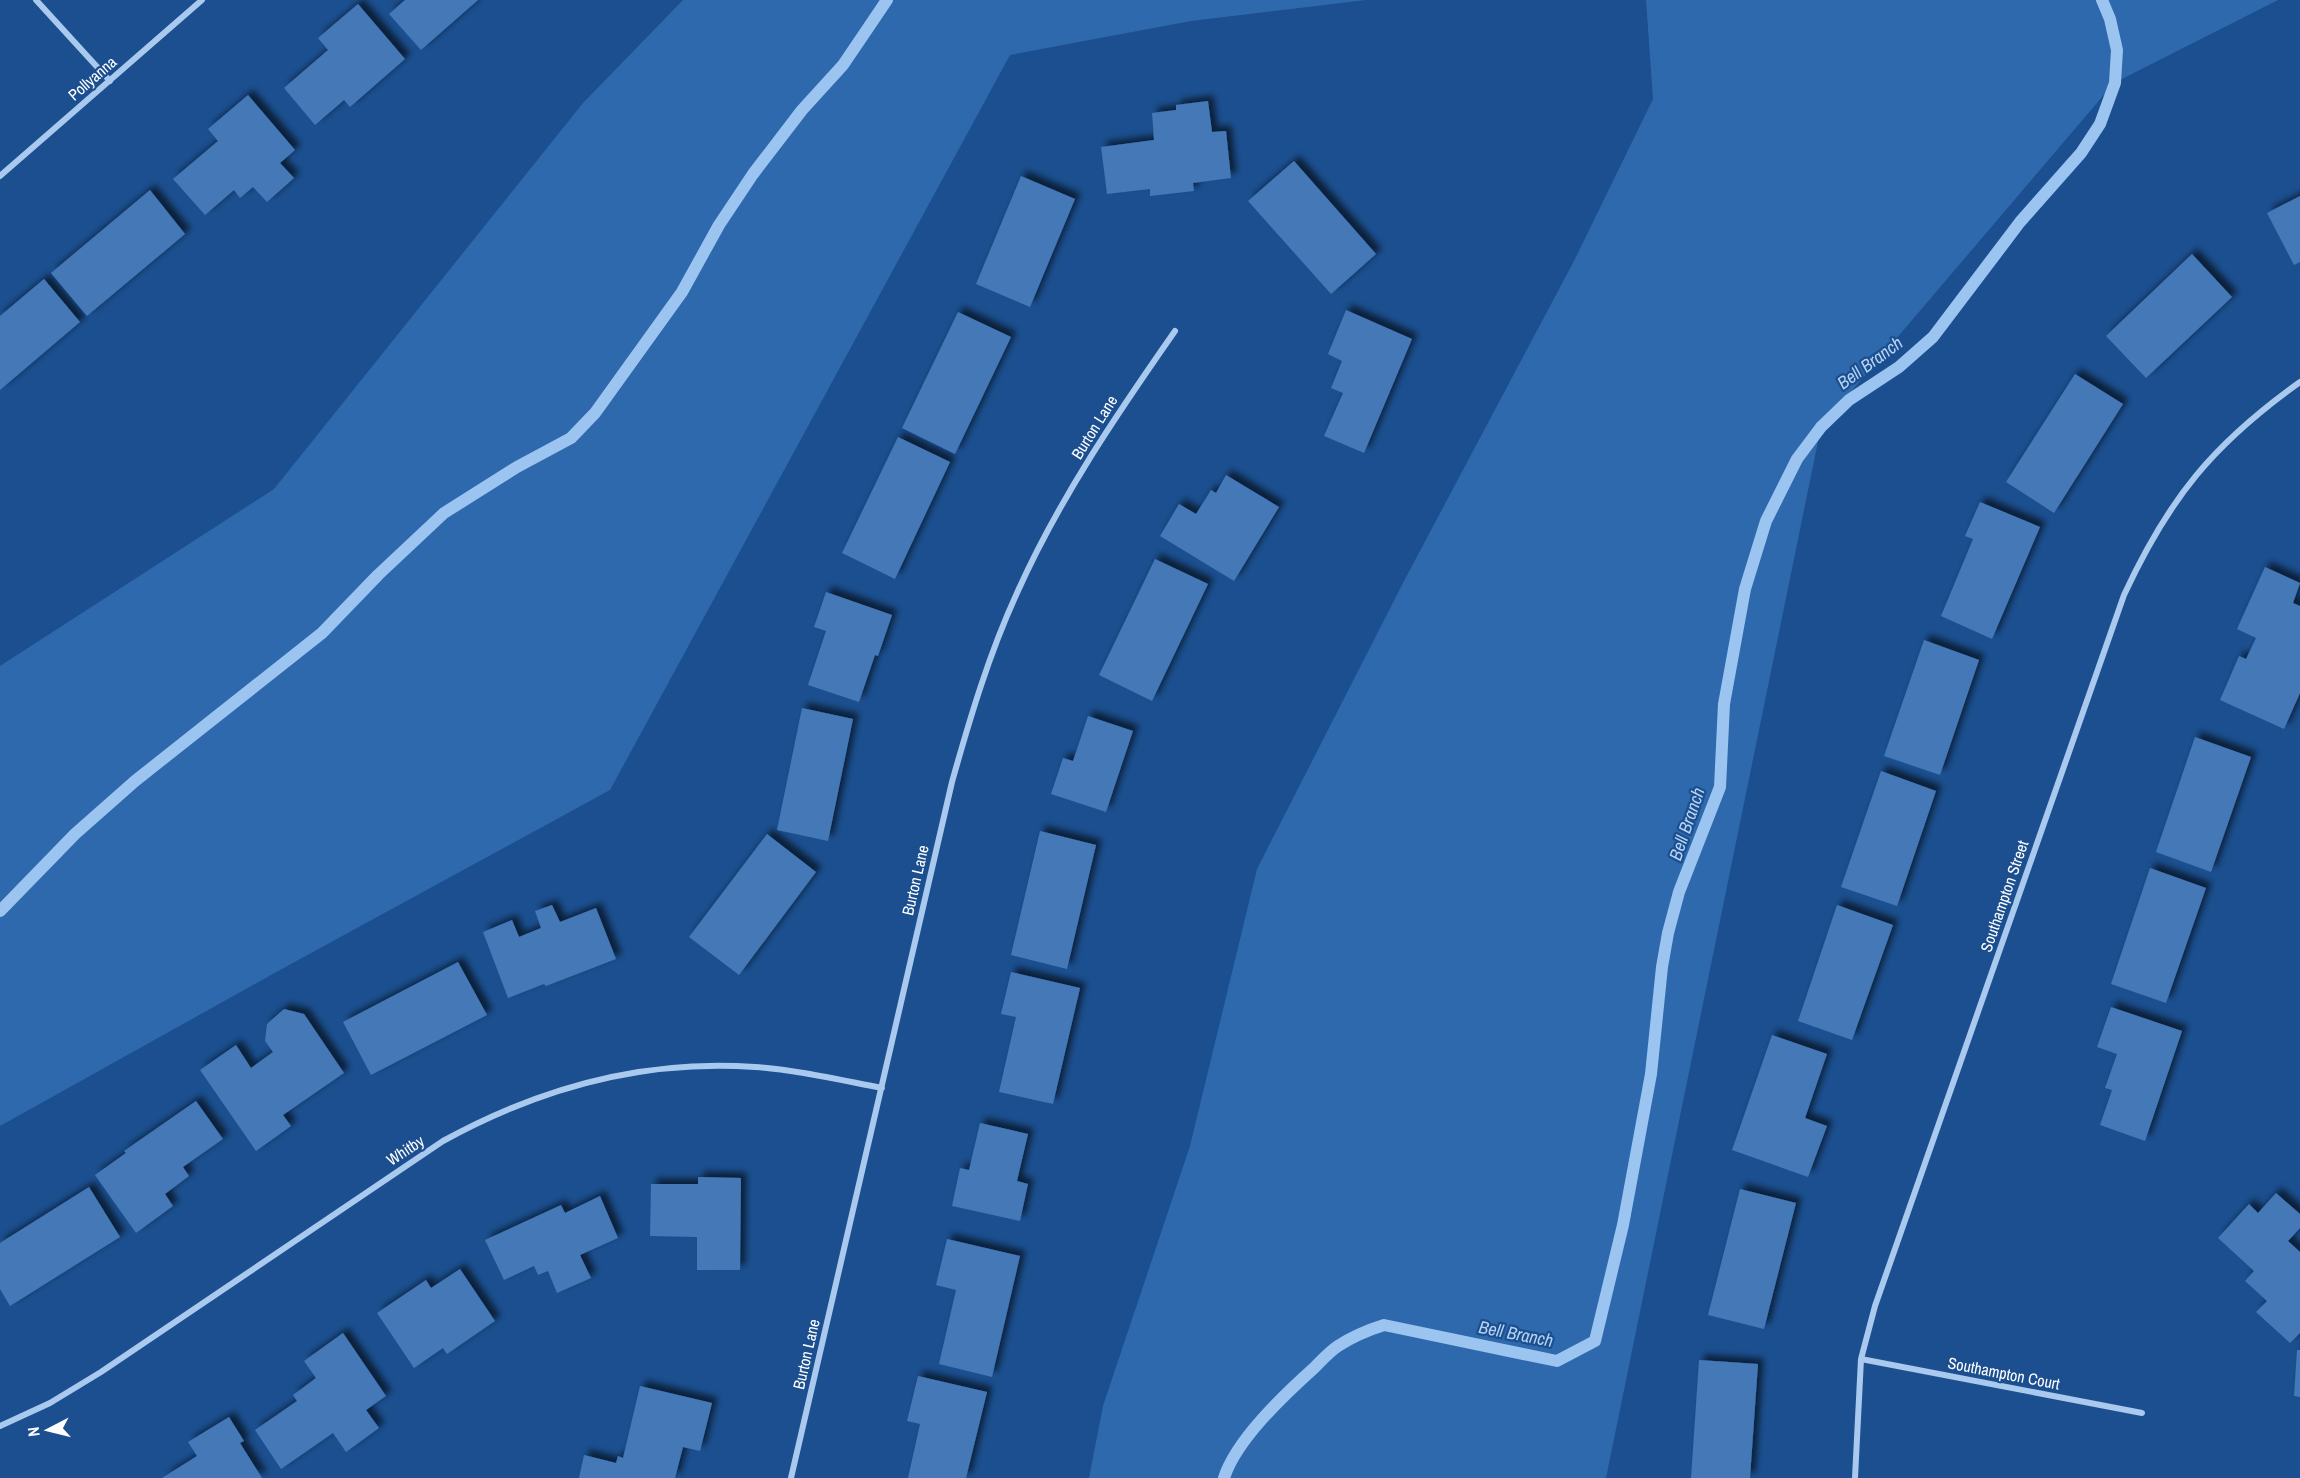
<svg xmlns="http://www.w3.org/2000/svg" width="2300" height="1478" font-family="'Archivo Narrow',sans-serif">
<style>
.green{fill:#2e69ad}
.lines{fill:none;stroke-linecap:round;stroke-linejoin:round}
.stream{stroke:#9cc4f0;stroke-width:12}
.building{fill:#4478b7;filter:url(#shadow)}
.street{stroke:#a9c9ee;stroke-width:6}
.labels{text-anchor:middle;stroke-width:4.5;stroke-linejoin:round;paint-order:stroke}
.street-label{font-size:16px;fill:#fff;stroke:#1b4f8f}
.water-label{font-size:18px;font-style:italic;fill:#b5d3f5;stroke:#1b4f8f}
</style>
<defs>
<filter id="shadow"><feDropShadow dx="5.5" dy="-5.5" stdDeviation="3" flood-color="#0009"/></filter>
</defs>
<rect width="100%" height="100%" fill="#1b4f8f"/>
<!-- green -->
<path class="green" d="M683,0H1366L1191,21L1010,55L610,790L280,970L0,1126V666L274,489L583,103Z
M1646,0H2278L2114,83L1821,427L1606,1478H1089L1103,1406L1190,1146L1257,869L1404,581L1574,261L1653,99Z"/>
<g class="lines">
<!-- stream -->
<path class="stream" d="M0,911L75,834L135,781L322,633L378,575L444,513L517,467L571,438L595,413L682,292L719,225L753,174L802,110L843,65L887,0
M1224,1478C1236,1440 1284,1395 1314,1368C1321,1361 1329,1352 1338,1346C1352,1337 1368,1330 1384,1325L1557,1361L1595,1341L1623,1225L1651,1074L1662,967L1668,933L1679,892L1720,787L1724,704L1745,589L1766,521L1797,459L1821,427L1849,400L1899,367L1933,337L2020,222L2081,153L2100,124L2115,83L2117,50L2110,19L2102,0"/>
</g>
<!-- building -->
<path class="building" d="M405,0H478L421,50L389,14Z
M358,4L405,59L350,107L344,100L315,125L284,88L328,50L318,38Z
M248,95L295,150L280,163L294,178L267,202L253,187L240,198L234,190L205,215L173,179L218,141L208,129Z
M1208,101L1212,132L1226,131L1231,178L1193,183L1194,191L1150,196V189L1107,194L1101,147L1154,140L1152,113L1176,110V105Z
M1294,161L1376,254L1331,294L1248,201Z
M1021,176L1075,199L1030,307L976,284Z
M150,190L185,234L87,316L51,273Z
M2300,196V262L2294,265L2267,213Z
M2192,254L2232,297L2146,378L2106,336Z
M44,279L80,322L0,390V316Z
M1346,310L1412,339L1364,453L1324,436L1343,393L1331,388L1342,361L1328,354Z
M958,312L1011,337L955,454L902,428Z
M2075,374L2123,404L2054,513L2006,482Z
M898,437L950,462L895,579L842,553Z
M1226,475L1279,507L1234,581L1160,536L1179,504L1196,514L1211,490L1216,493Z
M1980,502L2040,527L1992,639L1941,616L1973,539L1965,536Z
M1155,559L1208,584L1152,701L1099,675Z
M2265,567L2300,583L2293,603L2300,606V693L2284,729L2220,700L2239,656L2246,659L2256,638L2237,629Z
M826,592L892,615L878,656L875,655L859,702L808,685L826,631L814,627Z
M1924,640L1979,660L1940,775L1884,756Z
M802,708L853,719L828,841L777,830Z
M1088,716L1133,731L1106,812L1051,794L1063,758L1073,761Z
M2195,737L2251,757L2211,872L2156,852Z
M1881,771L1936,791L1897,906L1841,887Z
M1040,831L1096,845L1067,969L1011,955Z
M767,834L816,872L739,975L689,937Z
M2150,868L2206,888L2166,1003L2111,984Z
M552,905L560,922L596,908L616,959L546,986L544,984L508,998L483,932L512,920L519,937L541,928L535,911Z
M1837,905L1893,925L1852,1040L1798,1021Z
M458,962L487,1015L371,1075L343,1022Z
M1011,972L1080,988L1053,1104L999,1092L1016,1017L1001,1014Z
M2111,1007L2182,1031L2145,1141L2100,1125L2112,1090L2105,1088L2117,1054L2097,1047Z
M284,1009L304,1014L344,1073L283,1115L291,1126L256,1151L200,1070L236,1045L251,1068L273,1052L265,1041L267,1024Z
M1772,1035L1827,1054L1805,1118L1827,1126L1808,1177L1732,1150Z
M196,1101L223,1139L183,1167L189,1176L165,1194L173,1206L136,1233L95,1175L126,1153L124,1151Z
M980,1123L1028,1134L1017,1181L1028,1184L1020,1221L952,1206L960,1168L969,1170Z
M698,1177L741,1178L740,1270H697V1237L650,1236L651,1184H698Z
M89,1187L120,1237L10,1306L0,1289V1243Z
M1740,1189L1796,1203L1764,1329L1708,1315Z
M2276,1193L2300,1214V1228L2288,1241L2300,1252V1333L2290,1343L2256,1312L2267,1301L2245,1281L2254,1271L2218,1238L2249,1204L2258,1213Z
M600,1196L618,1238L580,1255L591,1278L557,1293L548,1271L538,1275L534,1266L504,1280L485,1240L561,1205L565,1213Z
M947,1239L1020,1256L992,1377L939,1364L956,1290L936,1285Z
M460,1269L495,1321L447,1354L443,1348L414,1368L377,1313L426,1280L431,1288Z
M343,1333L386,1396L366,1410L379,1428L346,1452L333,1433L281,1469L255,1430L297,1401L293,1395L316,1378L304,1361Z
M2297,1350H2300V1397L2294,1396Z
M1699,1360L1758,1364L1750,1478H1691Z
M918,1376L987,1392L966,1478H908L920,1424L907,1421Z
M640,1386L712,1403L700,1451L683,1447L675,1478H579L584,1455L616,1463L618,1456L623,1458Z
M229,1417L244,1441L240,1443L262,1478H162L197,1456L188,1442Z"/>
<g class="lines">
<!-- street -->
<path class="street" d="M36,0L110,81
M0,176L202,0
M1861,1359L2142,1413
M0,1426L50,1403L101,1372L443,1141C541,1087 643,1059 755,1067C797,1070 840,1080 882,1088
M791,1478L952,782C970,718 989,654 1017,593C1059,499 1117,414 1175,331
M1855,1478L1861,1359L1875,1306L2124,595C2169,498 2213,444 2300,382"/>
</g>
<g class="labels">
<!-- street labels -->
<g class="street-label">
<text transform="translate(92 78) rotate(-41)" y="6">Pollyanna</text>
<text transform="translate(1094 427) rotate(-58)" y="6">Burton Lane</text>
<text transform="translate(915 880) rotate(-77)" y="6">Burton Lane</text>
<text transform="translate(2004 896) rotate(-71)" y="6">Southampton Street</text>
<text transform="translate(405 1150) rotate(-33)" y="6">Whitby</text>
<text transform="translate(806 1354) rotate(-77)" y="6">Burton Lane</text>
<text transform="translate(2004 1373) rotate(11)" y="6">Southampton Court</text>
</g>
<!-- water labels -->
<g class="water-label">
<text transform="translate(1870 363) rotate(-36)" y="6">Bell Branch</text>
<text transform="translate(1687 824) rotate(-71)" y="6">Bell Branch</text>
<text transform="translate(1516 1334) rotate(11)" y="6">Bell Branch</text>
</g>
</g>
<!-- north arrow -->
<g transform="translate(48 1430) rotate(263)" stroke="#1b4f8f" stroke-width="4.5" paint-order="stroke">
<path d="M0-4.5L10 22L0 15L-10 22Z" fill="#ffffff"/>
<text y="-9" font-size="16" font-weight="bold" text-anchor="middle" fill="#ffffff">N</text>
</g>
</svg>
